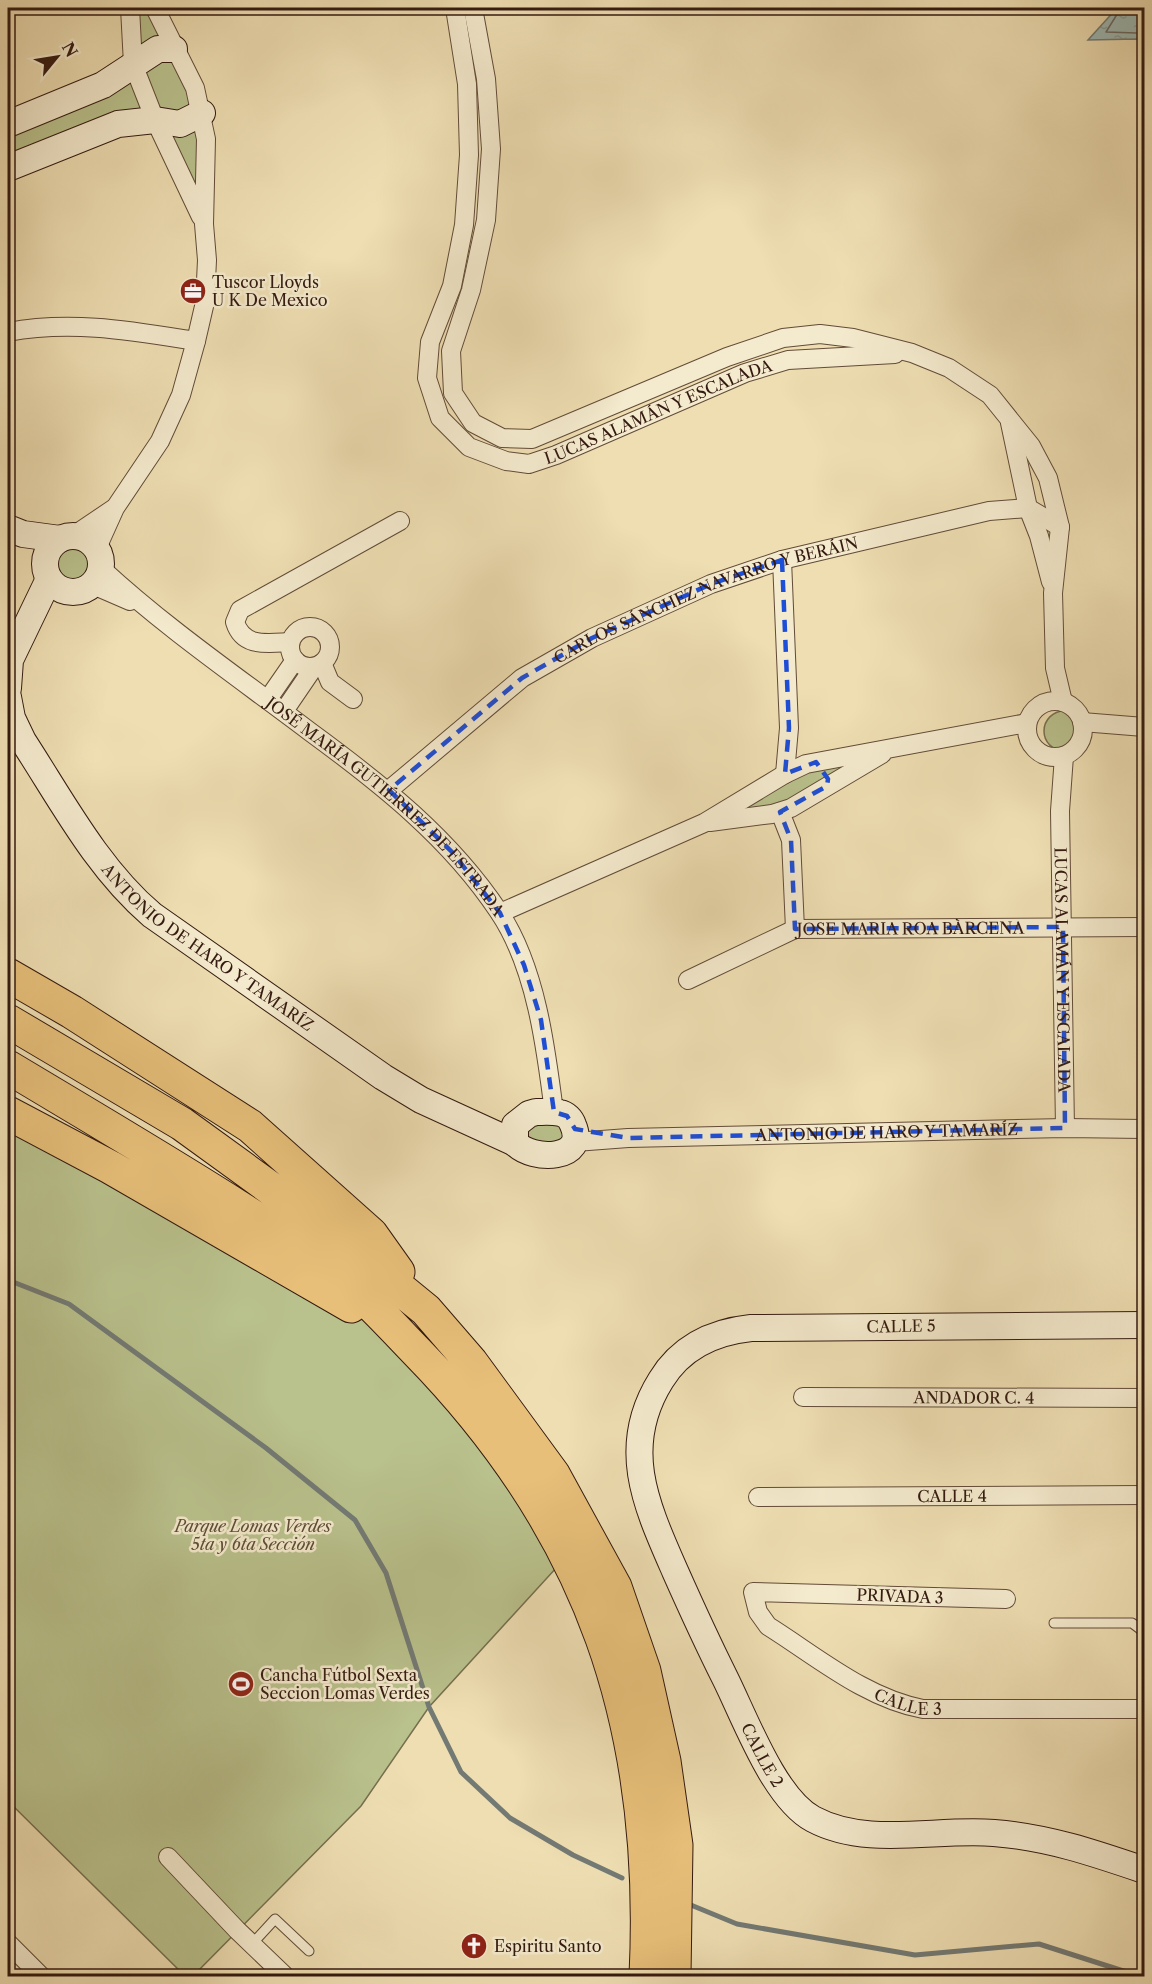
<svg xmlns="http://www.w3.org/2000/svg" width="1152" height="1984" font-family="'Libre Caslon Text',serif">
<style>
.green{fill:#b9c18c;stroke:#766e4e;stroke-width:1.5}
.water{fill:url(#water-ripples);stroke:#737a74;stroke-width:1.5}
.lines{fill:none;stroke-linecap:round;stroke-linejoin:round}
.shore{stroke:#686a63;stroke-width:1.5}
.stream{stroke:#737a74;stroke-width:5}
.lane-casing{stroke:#624b38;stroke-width:11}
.street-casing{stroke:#624b38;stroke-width:20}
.secondary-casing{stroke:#341a10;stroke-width:28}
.highway-casing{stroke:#341a10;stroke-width:35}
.lane{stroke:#f4eacd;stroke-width:9}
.street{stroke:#f4eacd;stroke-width:18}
.secondary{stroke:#f4eacd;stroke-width:26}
.highway{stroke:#e7bf79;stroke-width:33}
.marked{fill:none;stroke:#1d4ed8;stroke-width:4.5;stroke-dasharray:12 8;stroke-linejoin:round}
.labels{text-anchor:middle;stroke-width:5;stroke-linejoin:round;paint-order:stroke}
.poi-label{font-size:16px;fill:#341a10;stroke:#f4eacd;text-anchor:start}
.street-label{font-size:16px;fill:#341a10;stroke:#f4eacd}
.park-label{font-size:16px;font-style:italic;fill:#5c4c35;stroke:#f4eacd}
</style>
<defs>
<pattern id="water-ripples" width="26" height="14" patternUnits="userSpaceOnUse" patternTransform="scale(1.5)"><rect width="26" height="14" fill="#9dbab6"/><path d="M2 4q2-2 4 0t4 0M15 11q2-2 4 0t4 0" fill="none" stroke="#889f9b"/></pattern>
</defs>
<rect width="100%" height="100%" fill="#eedeb2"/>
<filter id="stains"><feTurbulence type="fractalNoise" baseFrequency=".00333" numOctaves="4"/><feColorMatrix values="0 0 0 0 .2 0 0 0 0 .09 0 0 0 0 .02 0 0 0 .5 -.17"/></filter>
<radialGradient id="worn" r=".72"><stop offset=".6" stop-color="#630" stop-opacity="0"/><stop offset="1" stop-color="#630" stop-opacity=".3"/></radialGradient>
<!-- green -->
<path class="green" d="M130,8H155L195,88L204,224L154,120L8,168V124L133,64Z
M46 565a28 28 0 1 1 56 0a28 28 0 1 1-56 0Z
M1044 731a20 20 0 1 1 40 0a20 20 0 1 1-40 0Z
M897,746L804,801L704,823L785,774Z
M8,1113L400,1335L568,1555L429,1707L361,1806L193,1976H185L8,1801Z
M529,1114L575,1129L545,1156L515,1125Z"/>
<!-- water -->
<path class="water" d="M1117,8H1144V49L1137,39L1088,40Z"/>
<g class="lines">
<!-- shore -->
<path class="shore" d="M1121,8L1106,32L1137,33L1144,39"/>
<!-- stream -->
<path class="stream" d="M8,1280L69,1304L266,1448L355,1520L386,1573L429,1707L461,1772L510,1818L573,1855L622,1878
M686,1903L737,1924L915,1955L1039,1944L1139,1976"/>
<defs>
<path id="lane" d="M1054,1623H1132L1144,1632
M252,1944L275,1919L309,1951"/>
<g id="street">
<path d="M130,8L133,64L155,120L201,217"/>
<path id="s1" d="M455,8L467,84L469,155L464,225L452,286L430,342L427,378L440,418L469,447L506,461L529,464L556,455L745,373L788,360L895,354"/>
<path d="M473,8L486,79L491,149L486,220L471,290L451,351L453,393L473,423L502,438L532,439L727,357L783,338L820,334L853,338L912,353L949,368L990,395L1031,446L1048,478L1060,527L1053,593L1055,668L1063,702"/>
<path d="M8,332C72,320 132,331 196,341"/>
<path d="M1010,423L1028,508L1039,536L1051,582"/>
<path d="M73,536L113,509"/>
<path d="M97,548L115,508L160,441L181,395L196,341L205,302L207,260L204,224L206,139L195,88L155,8"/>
<path d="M782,560L789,728L785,774"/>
<path id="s2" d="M101,568C166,628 239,678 309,731C380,783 450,838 499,912C536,967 546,1048 554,1112"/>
<path d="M93,585L130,601"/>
<circle cx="310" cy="647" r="20"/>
<path d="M290,642C267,643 243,648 235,622L240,610L400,521"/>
<path d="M322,663L330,682L353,699"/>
<path d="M268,699L295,660"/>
<circle cx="1055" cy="729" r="28"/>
<path d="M284,711L314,667"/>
<path d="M1082,722L1144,727"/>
<path id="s3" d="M1064,756L1060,811L1065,1128"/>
<path id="s4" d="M389,790L522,678L592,638L711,584L782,560L989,511L1028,508L1060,527"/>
<path d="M780,812L791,840L795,929"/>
<path d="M710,822L772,814L791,808L882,754"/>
<path d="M500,913L704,823L785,774L806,764L1027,723"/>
<path id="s5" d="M688,980L795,929L1144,927"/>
<path id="s6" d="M575,1142L628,1138L1065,1128L1144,1129"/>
<path id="s7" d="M803,1397L1144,1398"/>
<path id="s8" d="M758,1497L1144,1495"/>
<path id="s9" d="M1006,1599L753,1592L758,1612L768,1626C816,1656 865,1698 923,1709H1144"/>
<path d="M168,1857L237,1930L285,1976"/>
<path d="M8,1943L41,1976"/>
</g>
<g id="secondary">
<path d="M8,124L103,85L158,49H174"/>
<path d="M8,168L118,124L155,120L180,124L202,113"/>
<path d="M8,528L23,534L60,539"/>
<circle cx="73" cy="564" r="28"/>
<path d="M8,688L10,660L49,579"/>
<path id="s10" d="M8,697L12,718L23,741C62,801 97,868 152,915L383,1077L421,1100L515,1143"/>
<path d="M536,1112C543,1112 552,1111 560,1113C566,1114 571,1119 573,1125C588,1160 533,1162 515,1143V1125L529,1114Z"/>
<path id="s11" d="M1144,1325L751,1328C713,1332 681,1347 661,1380C619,1447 646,1505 675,1571C691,1607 707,1642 725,1678C745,1718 774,1798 813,1819C867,1848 936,1828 994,1833C1047,1837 1094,1853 1144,1870"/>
</g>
<path id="highway" d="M8,975L72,1012L250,1126L371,1234L398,1272
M8,1021L182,1124L328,1230L426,1310L471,1362L553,1474L615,1587L644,1671L664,1761L676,1845L674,1976
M8,1067C83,1112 158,1156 232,1203C266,1225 300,1245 332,1270C363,1294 390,1324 417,1352C593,1532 658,1727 646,1976
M8,1113L110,1167L351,1306"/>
</defs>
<!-- lane casing -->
<use href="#lane" class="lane-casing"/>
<!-- street casing -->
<use href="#street" class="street-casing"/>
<!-- secondary casing -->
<use href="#secondary" class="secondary-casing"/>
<!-- highway casing -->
<use href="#highway" class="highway-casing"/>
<!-- lane -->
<use href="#lane" class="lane"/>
<!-- street -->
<use href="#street" class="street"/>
<!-- secondary -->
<use href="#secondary" class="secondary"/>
<!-- highway -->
<use href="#highway" class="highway"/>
</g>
<!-- marked area -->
<path class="marked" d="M782,560L789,728L785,774L816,762L828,779L827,786L780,812L791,840L795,929L1063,927L1065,1128L628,1138L575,1129L567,1116L554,1112L541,1020L524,965L500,913L452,852L389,790L522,678L592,638L711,584Z"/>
<!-- icons -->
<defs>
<symbol id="office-disc" viewBox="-11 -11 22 22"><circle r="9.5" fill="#8f2418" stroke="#f4eacd"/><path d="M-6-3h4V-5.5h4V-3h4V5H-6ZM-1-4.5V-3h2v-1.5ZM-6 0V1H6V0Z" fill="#fff"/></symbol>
<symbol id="stadium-disc" viewBox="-11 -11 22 22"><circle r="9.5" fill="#8f2418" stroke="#f4eacd"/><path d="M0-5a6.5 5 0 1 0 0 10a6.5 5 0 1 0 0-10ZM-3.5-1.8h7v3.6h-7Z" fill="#fff"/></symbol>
<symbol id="church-disc" viewBox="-11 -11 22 22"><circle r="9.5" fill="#8f2418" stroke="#f4eacd"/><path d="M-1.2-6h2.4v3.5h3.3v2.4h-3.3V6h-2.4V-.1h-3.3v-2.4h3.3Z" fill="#fff"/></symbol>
</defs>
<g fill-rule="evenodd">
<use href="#office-disc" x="178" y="276" width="30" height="30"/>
<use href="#stadium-disc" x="226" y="1669" width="30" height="30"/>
<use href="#church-disc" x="459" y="1931" width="30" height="30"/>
</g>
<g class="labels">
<!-- poi labels -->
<g class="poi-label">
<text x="212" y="288">Tuscor Lloyds<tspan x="212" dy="18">U K De Mexico</tspan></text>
<text x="260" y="1681">Cancha Fútbol Sexta<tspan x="260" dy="18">Seccion Lomas Verdes</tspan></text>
<text x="494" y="1952">Espiritu Santo</text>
</g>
<!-- street labels -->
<g class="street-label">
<text dy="6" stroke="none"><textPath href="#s1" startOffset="662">LUCAS ALAMÁN Y ESCALADA</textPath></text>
<text dy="6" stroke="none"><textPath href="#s4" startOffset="375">CARLOS SÁNCHEZ NAVARRO Y BERÁIN</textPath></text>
<text dy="6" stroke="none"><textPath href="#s2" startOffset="372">JOSÉ MARÍA GUTIÉRREZ DE ESTRADA</textPath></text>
<text dy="6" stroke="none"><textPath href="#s5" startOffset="234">JOSE MARIA ROA BÀRCENA</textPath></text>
<text dy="6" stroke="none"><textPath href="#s10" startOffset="328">ANTONIO DE HARO Y TAMARÍZ</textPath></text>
<text dy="6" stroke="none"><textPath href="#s3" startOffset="214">LUCAS ALAMÁN Y ESCALADA</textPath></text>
<text dy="6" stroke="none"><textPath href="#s6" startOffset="312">ANTONIO DE HARO Y TAMARÍZ</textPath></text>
<text transform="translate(901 1326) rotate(-1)" y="6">CALLE 5</text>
<text dy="6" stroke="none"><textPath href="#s7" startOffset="171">ANDADOR C. 4</textPath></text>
<text dy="6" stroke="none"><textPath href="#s8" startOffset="194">CALLE 4</textPath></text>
<text transform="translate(900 1596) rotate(2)" y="6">PRIVADA 3</text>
<text dy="6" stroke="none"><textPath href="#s9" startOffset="452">CALLE 3</textPath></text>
<text dy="6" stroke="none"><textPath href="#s11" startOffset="906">CALLE 2</textPath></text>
</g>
<!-- park labels -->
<g class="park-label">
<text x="253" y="1532">Parque Lomas Verdes<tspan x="253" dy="18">5ta y 6ta Sección</tspan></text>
</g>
</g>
<!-- margin -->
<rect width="1152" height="1984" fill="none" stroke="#eedeb2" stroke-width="30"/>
<rect x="9" y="9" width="1134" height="1966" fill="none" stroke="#341a10" stroke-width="3"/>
<rect x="15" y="15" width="1122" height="1954" fill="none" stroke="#341a10" stroke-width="1.5"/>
<!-- north arrow -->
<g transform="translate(57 57) rotate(60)" stroke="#f4eacd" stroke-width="4.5" paint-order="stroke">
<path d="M0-4.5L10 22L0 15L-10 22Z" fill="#341a10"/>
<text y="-9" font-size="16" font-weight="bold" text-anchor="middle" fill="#341a10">N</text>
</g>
<rect width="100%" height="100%" filter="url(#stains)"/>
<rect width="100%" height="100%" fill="url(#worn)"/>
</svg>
